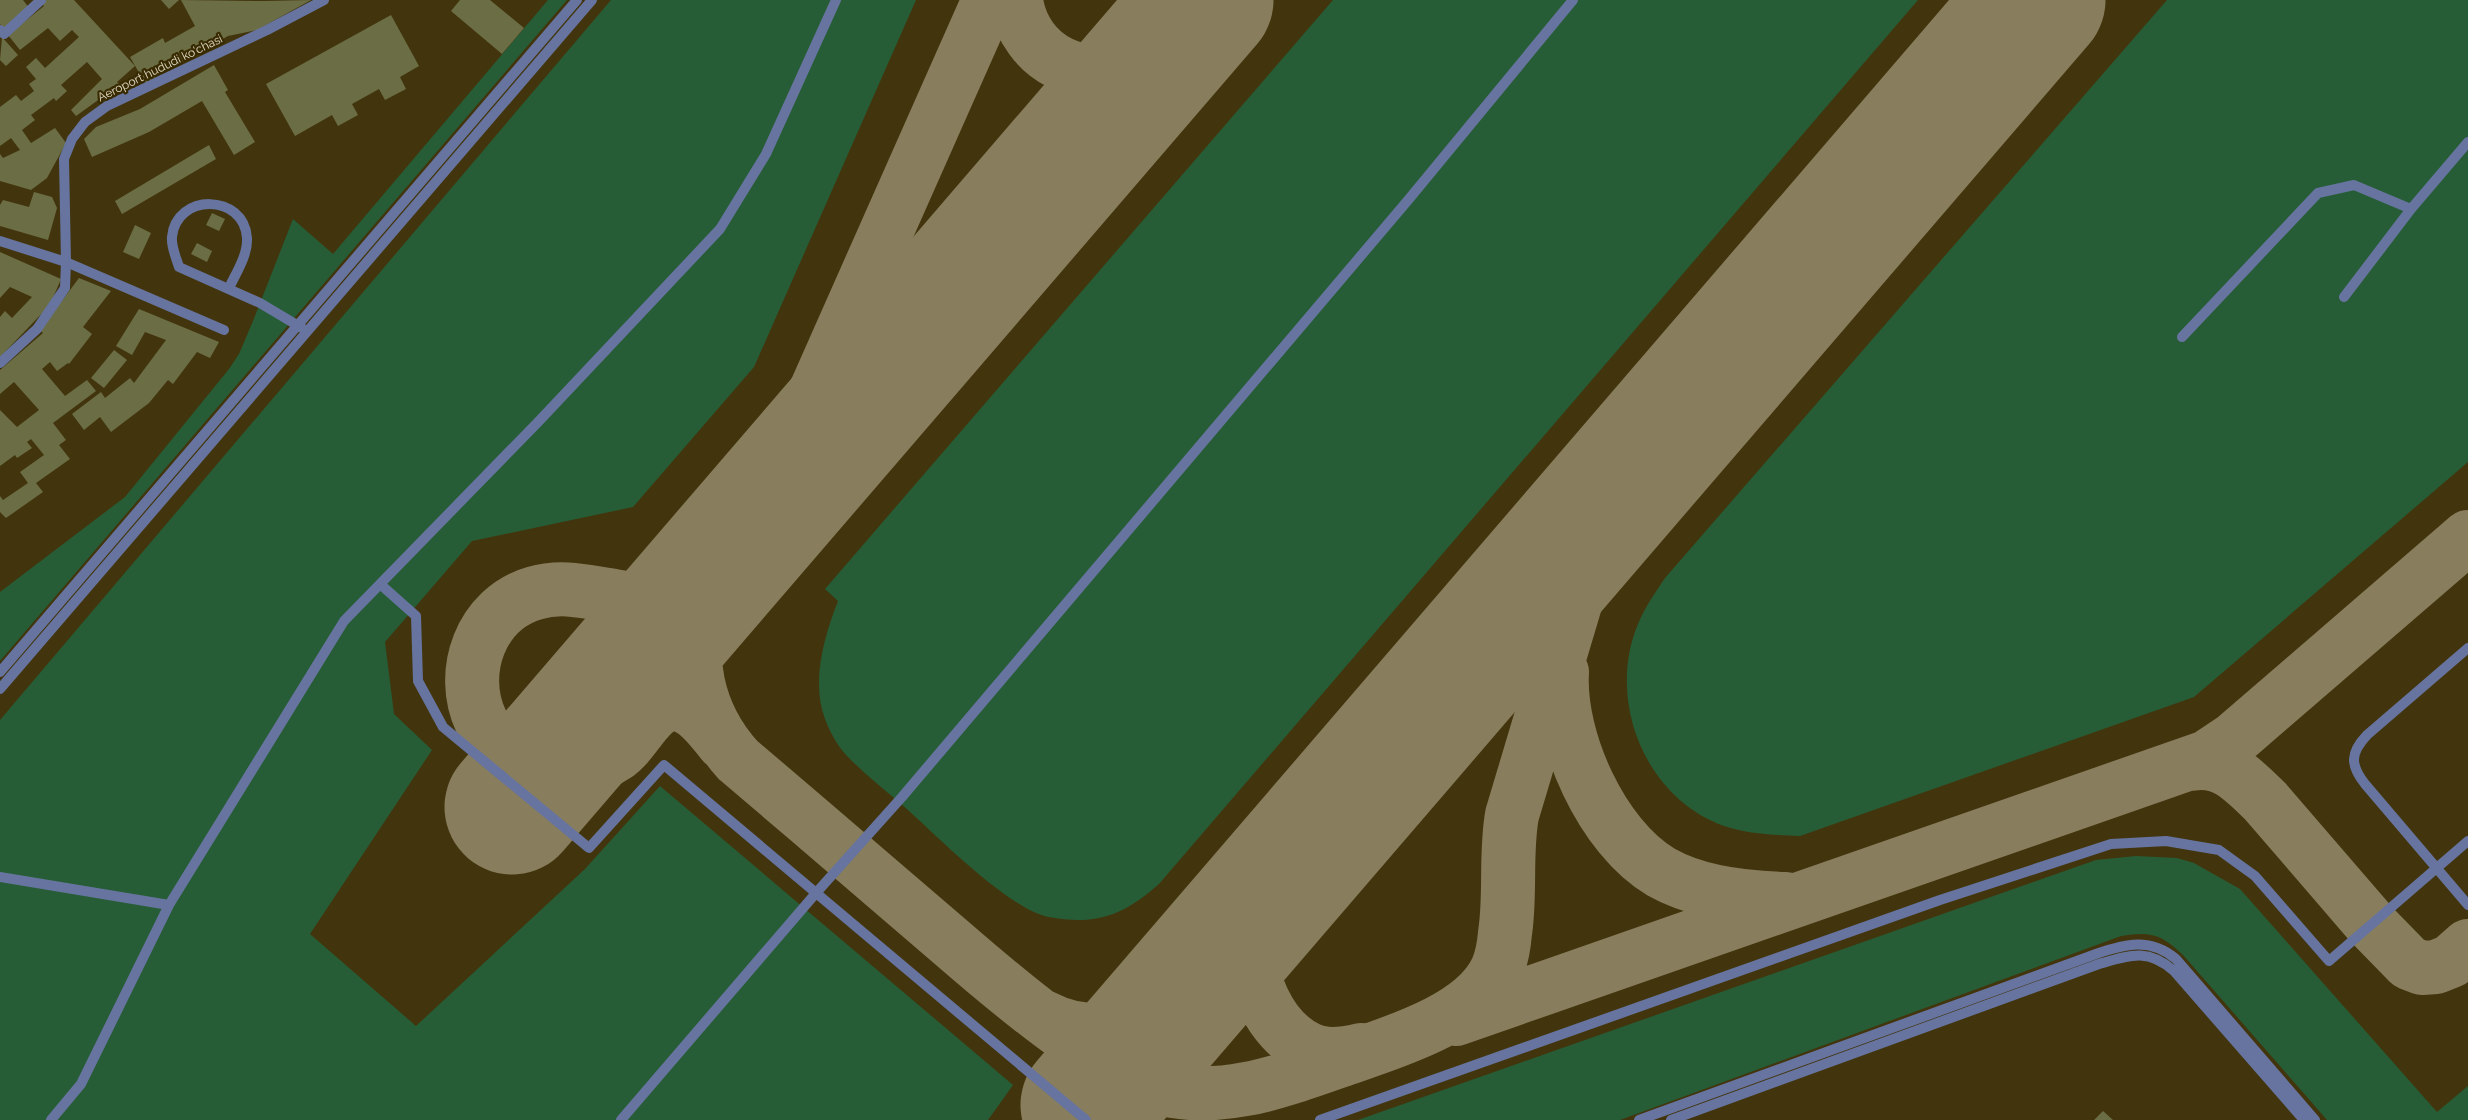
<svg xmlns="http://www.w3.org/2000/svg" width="2468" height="1120" font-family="Raleway,sans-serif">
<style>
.green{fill:#275d36}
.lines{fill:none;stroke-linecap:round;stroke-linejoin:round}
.taxiway{stroke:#887d5d;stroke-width:54}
.runway{stroke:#887d5d;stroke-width:135}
.building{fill:#6b6d44}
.lane{stroke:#6774a0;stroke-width:10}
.street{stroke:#6774a0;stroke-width:10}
.labels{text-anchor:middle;stroke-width:4.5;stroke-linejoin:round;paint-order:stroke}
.street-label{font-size:12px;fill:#e1dac5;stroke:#382b02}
</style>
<rect width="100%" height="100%" fill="#42350d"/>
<!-- green -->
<path class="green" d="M548,0H567L0,661V592L125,497L229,369L239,354L253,321L293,219L333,254Z
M611,0H916L754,367L633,507L472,541L385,642L394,714L432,750L310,934L416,1026L585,869L660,786L1013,1085L988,1120H0V720Z
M1333,0H1918L1159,884C1124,915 1096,926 1049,917C1009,909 940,839 908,810C888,792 865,775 846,755C837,745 830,732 825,719C811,681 824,637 838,601L825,589Z
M2167,0H2468V462L2194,697L1800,836C1774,835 1748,834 1724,826C1645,798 1606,700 1638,624C1645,607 1655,593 1665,578Z
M2136,856L2177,858L2194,863L2240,889L2437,1112L2468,1086V1120H2327L2183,955C2161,934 2151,931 2121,936L1620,1120H1358L2096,860Z"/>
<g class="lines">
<!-- taxiway -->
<path class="taxiway" d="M1016,0C1024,59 1085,88 1138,62C1158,53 1173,36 1188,21
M757,523L989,0
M728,556C721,569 712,582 706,596C682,653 698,716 738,760C810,821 882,883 953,944C991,977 1029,1009 1070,1038C1098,1058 1123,1079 1157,1088C1221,1104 1279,1082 1339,1061C1387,1044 1474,1020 1497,969C1502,958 1504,945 1505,933C1511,894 1505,854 1512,815L1605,504
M694,670C689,652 686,631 673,618C658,602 634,599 614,596C587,592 562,585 535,593C481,608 458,672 481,721C504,771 571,786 616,755C636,742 649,704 674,704C695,705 711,728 723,743
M1562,672C1558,739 1602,837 1661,872C1696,892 1746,898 1786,899
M2191,764C2224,758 2243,780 2265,801L2371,924L2409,963L2422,968L2436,967L2451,961L2468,946
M1282,879C1270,895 1257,911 1253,932C1244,973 1269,1031 1309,1049C1325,1057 1344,1054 1361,1050
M1046,1018C1078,1035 1124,1033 1155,1015C1171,1005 1184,992 1196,979
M1456,1019L2207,757L2234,739L2468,537"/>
<!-- runway -->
<path class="runway" d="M512,807L1206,0
M1088,1105L2038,0"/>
</g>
<!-- building -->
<path class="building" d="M0,0H23L30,9L5,30L0,24Z
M46,0H74L135,66L117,82L119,84L112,90L76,116L71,110L102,79L87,62L61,85L67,91L56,101L54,98L31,115L35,120L22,130L31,143L55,128L66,143L47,178L31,190L0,181V154L3,158L20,150L11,138L0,146V107L16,95L21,101L34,91L29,84L36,79L26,67L36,58L45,68L79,37L72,30L60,41L48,28L20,50L8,35L44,6L42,4Z
M161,0H179L169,9Z
M181,0L264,1L311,0L257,30L228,36L145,83L130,57L163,38L165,43L195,26Z
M460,0H490L524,28L502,54L451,11Z
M391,15L419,66L400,77L406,89L385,100L379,89L352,104L358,115L338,126L332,115L295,136L266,84Z
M2,37L18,55L6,66L0,60Z
M214,65L228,90L225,92L255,142L234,155L202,101L149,132L92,157L84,139L96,127L140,109Z
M209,145L216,159L122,214L115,201Z
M34,192L52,197L57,208L48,240L0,226V205L3,200L29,207Z
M212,213L225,219L219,231L206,225Z
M135,225L151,233L139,259L123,252Z
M197,243L212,251L207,262L191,254Z
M0,252L61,279L50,305L0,357V317L5,311L12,318L32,297L10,287L0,298Z
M79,278L111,291L83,327L92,334L69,364L68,363L57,371L50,362L42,369L65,396L87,380L96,391L53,423L66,440L59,445L70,459L36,483L43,492L6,518L0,512V496L3,500L28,483L20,472L44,455L31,439L27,442L32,448L17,458L15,455L0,466V410L17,427L39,410L14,382L0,394V370L43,333L40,330Z
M139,309L219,342L210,358L197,352L173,384L168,380L149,403L111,432L100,417L84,430L72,414L101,392L105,398L130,378L134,383L166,340L145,332L132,355L116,346Z
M114,350L127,360L104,388L91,378Z
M2103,1111L2113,1120H2094Z"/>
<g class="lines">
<!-- lane -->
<path class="lane" d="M0,30L4,34L41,0
M229,288C236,273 248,255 247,238C244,193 176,193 172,237C171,247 176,257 179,267L260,303L302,328
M2344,297L2411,209L2468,142
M2182,337L2318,193L2354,185L2411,209
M0,363L37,329L65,288L66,262
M380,584L416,616L418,681L443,727L589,848L664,765L1086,1120
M2468,648L2367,735C2350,753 2350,765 2365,784L2468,905
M0,672L577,0
M0,689L592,0
M0,877L169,905L81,1084L51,1120
M169,905L344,621L540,420L720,229L766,154L836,0
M621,1120L816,893L902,797L1409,199L1573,0
M1320,1120L1940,900L2111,844L2166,841L2219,850L2255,876L2329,961L2468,841
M1639,1120L2096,954C2125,944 2150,937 2176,959L2315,1120
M1671,1120L2099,964C2130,955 2148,948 2174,971L2304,1120"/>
<!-- street -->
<path class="street" d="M0,241L66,262L224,330
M66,262L64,159L72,139L85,122L107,106L267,30L324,0"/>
</g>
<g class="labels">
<!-- street labels -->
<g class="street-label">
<text transform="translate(160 68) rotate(-26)" y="4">Aeroport hududi ko'chasi</text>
</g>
</g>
</svg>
